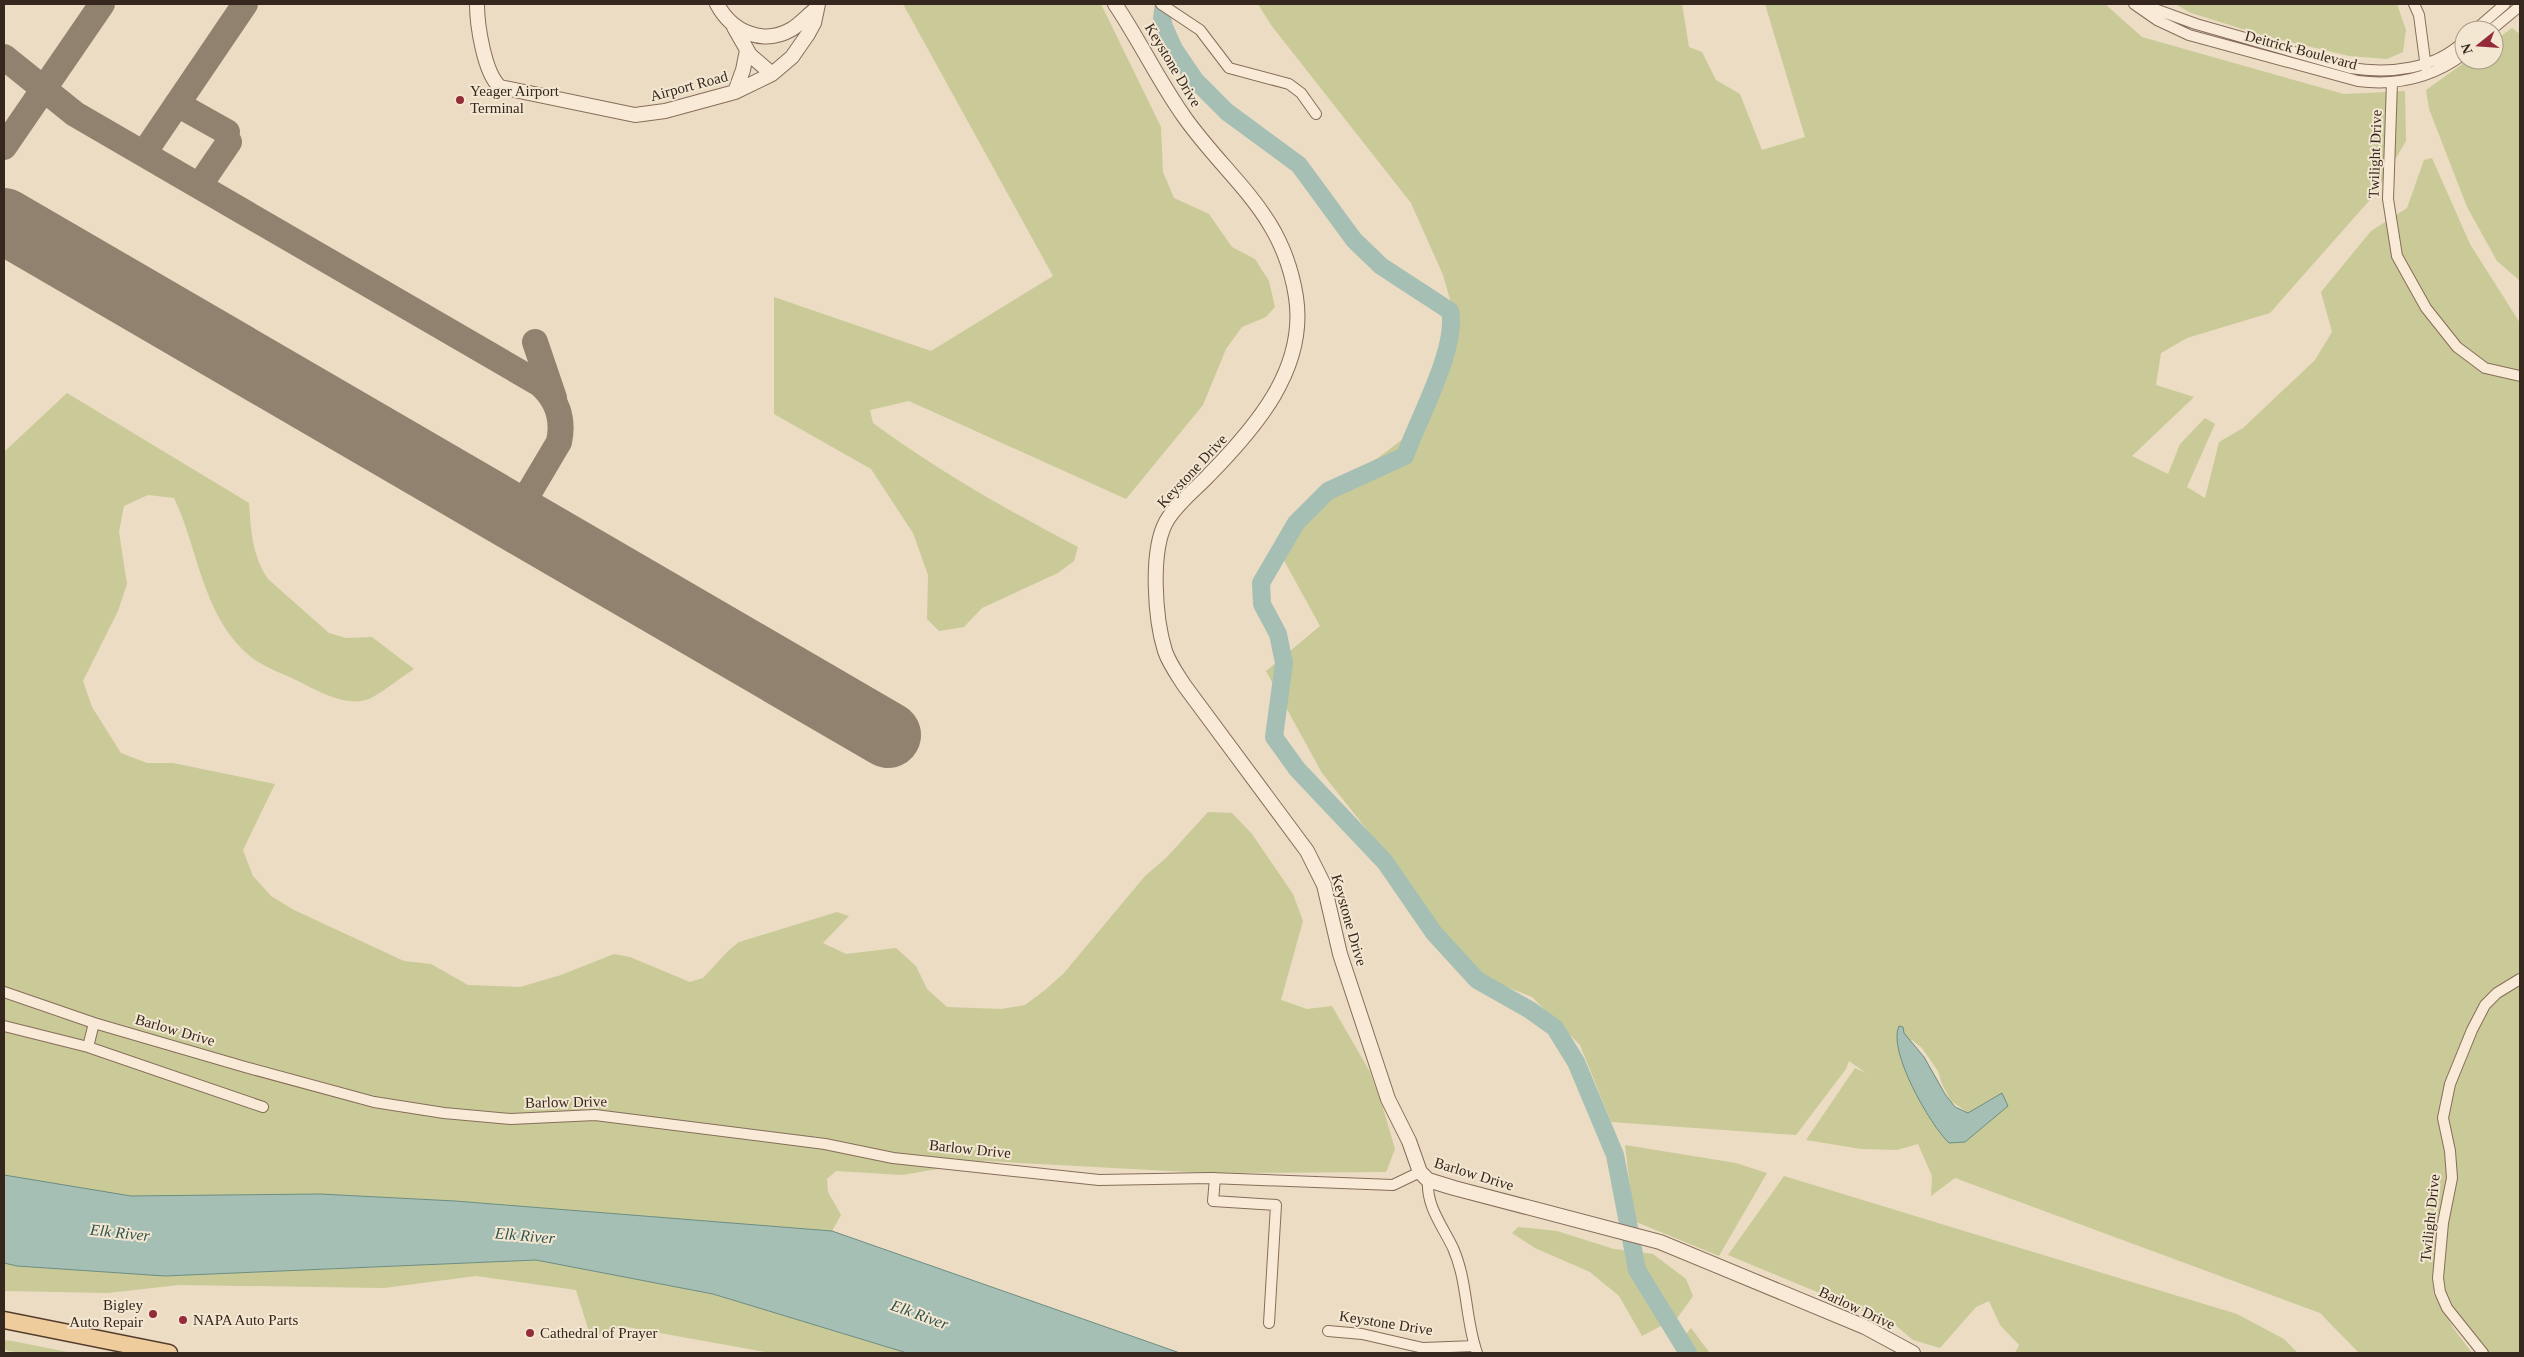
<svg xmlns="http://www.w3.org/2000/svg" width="2524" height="1357" font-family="Georgia,serif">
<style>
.green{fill:#c9ca97;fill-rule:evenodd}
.water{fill:#a5bfb5;stroke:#6c8d81}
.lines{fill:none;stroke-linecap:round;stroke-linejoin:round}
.river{stroke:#a5bfb5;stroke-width:18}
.taxiway{stroke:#918270;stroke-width:26}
.runway{stroke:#918270;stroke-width:66}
.minor-casing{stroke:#866d5a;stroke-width:12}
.tertiary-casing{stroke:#866d5a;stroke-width:16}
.primary-casing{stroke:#543c2e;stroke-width:19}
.minor{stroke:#f8ead6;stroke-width:10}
.tertiary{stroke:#f8ead6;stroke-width:14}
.primary{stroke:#efcc9c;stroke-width:16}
.poi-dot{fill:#932c38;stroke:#f4e7d2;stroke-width:2}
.labels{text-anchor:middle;stroke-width:4;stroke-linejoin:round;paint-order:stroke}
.street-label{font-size:15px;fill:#36271e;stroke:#f4e7d2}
.poi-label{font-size:15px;fill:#36271e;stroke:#f4e7d2;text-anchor:start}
.water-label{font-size:16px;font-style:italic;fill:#2e564f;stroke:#f4e7d2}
</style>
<rect width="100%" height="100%" fill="#ecdcc3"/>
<!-- green -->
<path class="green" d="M903,4H1101L1161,127L1163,172L1174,198L1209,214L1232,247L1255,259L1269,281L1275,307L1266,317L1242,327L1226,349L1203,405L1126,499L909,401L870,410L873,423C937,470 1007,510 1078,547L1074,561L1058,573L982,608L964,627L939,631L927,619L928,575L913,533L871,469L774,414V297L931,351L1053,276Z
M1258,4H1682L1689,47L1702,52L1716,80L1740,94L1762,150L1805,137L1765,4H2105L2142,37L2344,94L2405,91L2406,141L2375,194L2270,313L2187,338L2161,353L2156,385L2194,397L2132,456L2168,474L2180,444L2205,418L2215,424L2187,487L2205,498L2219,442L2243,428L2315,360L2332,332L2321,292L2371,231L2407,208L2424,160L2432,158L2470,244L2520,323V1353H2488L2459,1320L2442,1290L2433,1292L2454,1329L2472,1353H2359L2320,1313L1955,1178L1931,1196L1932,1176L1918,1144L1897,1150L1861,1149L1806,1140L1855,1068L1866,1073L1849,1061L1846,1069L1796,1135L1611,1122L1580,1045L1532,997L1487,979L1447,943L1384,851L1322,773L1266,671L1320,626L1281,555L1312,501L1355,475L1419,427L1438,383L1455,317L1443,275L1411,203L1271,25ZM1912,1040L1922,1048L1938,1071L1942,1084L1951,1101L1968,1113L2002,1093L1944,1138L1919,1099L1899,1051L1898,1045Z
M2175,4H2397L2406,30L2403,52L2387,59L2349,56L2265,36L2191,13Z
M2512,28L2520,34V281L2497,261L2467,207L2429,109L2426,90L2468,60H2494V41Z
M67,393L249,503C251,530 252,556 268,579L329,633L346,638L372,637L414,669C400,678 387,689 373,697C350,710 318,691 298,681C282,673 265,668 251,657C202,617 199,550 174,498L148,495L124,506L119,532L127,584L118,611L83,681L92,707L121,753L147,763H173L275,784L243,850L253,876L271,896L294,910L404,961L431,964L468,985L520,987L561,975L614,954L630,957L690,982L703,978L729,950L739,942L837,912L849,916L823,943L846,954L896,948L916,966L927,989L947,1007L1001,1009L1025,1005L1045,990L1064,973L1145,876L1166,858L1208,812L1232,813L1252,834L1293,894L1303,921L1281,1000L1307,1009L1332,1006L1370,1072L1383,1108L1395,1149L1387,1170L1386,1172L1207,1173L986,1161L902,1175L836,1171L827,1179L828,1192L841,1215L832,1231L455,1201L320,1194L131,1197L4,1175V452Z
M1625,1145L1736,1163L1767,1173L1719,1256L1634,1221Z
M1784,1176L2237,1314L2284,1339L2298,1353H2015L2019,1345L2000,1325L1989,1301L1976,1307L1940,1348L1913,1340L1894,1324L1728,1255Z
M1518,1227L1557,1231L1614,1249L1653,1254L1686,1279L1693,1296L1678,1317L1642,1336L1619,1296L1590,1272L1535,1248L1512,1233Z
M536,1260L713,1294L907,1353H771L621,1326L591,1338L576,1290L476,1276L384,1288L179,1285L108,1293L4,1291V1263L165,1276Z
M1691,1328L1710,1353H1692L1681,1340Z
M4,1340L12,1341L73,1353H19L4,1350Z"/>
<!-- water -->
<path class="water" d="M1899,1026L1903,1027L1904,1033L1924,1057L1945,1094L1955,1107L1968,1113L2002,1093L2008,1106L1965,1142L1949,1143C1930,1125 1887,1050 1899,1026Z
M4,1175L131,1196L320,1194L455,1201L832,1231L1180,1353H907L713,1294L536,1260L165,1276L17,1266L4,1263Z"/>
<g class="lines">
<!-- river -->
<path class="river" d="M1164,4L1162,18L1164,27L1174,49L1195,80L1227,112L1299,165L1354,240L1381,266L1450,311C1458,348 1418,419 1405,456L1328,491L1296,523L1261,583L1262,604L1278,634L1284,663L1274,737L1297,769L1385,862L1434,933L1477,980L1530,1010L1555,1028L1576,1062L1615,1155L1637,1270L1688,1353"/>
<!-- taxiway -->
<path class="taxiway" d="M4,57L75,114L540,384C557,399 564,419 559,442L514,518
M177,104L227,132
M4,147L102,4
M144,153L245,4
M199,186L229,142
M535,342L554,398"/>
<!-- runway -->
<path class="runway" d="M4,221L888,735"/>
<defs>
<path id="minor" d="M1161,4L1200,30L1229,68L1289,84L1301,93L1316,114
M2134,4L2157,20L2189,35L2358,81C2397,86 2432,78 2464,54
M2141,4L2196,24L2350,68C2389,74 2434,70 2464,41
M2414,4L2419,15L2426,68
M2475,30L2505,4
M2491,30L2520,6
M2392,82L2388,199L2397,256L2426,308L2457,347L2485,368L2520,376
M4,992L94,1023L245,1067L374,1102L444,1113L511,1119L595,1115L825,1144L893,1158L1099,1180L1210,1178L1393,1185L1420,1172
M4,1026L88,1047L263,1107
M88,1047L94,1023
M1215,1178L1213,1201L1276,1205L1269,1323
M1428,1180C1426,1206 1442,1225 1453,1248C1468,1282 1465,1319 1477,1353
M1328,1331L1362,1334L1423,1348L1475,1346
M2483,1353L2447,1308L2440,1292L2438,1278L2443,1223L2452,1178L2450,1151L2443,1118L2450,1084L2472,1030L2485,1005L2497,993L2520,979"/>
<path id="tertiary" d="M477,4C477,24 484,73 500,87L635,115L665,111L735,92L772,74L792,57L808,34L814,23L818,4
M717,4C732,32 763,46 792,29C801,23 808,15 816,9
M1115,4C1140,41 1159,82 1185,118C1231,182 1283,213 1296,297C1307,369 1255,428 1209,475C1195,490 1176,504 1166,522C1150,552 1155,619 1165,651C1169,663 1177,674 1184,685L1307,851L1324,885L1340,954L1388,1099L1409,1141L1420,1172L1428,1180L1454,1188L1660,1242L1865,1327L1913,1353
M734,27L750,55L772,74
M735,92L743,70L747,50"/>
<path id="primary" d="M4,1320L169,1353"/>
</defs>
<!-- minor casing -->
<use href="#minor" class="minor-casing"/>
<!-- tertiary casing -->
<use href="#tertiary" class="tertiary-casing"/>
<!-- primary casing -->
<use href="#primary" class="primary-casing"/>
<!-- minor -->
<use href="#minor" class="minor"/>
<!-- tertiary -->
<use href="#tertiary" class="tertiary"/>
<!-- primary -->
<use href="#primary" class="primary"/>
</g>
<!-- markers -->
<g class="poi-dot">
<circle cx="460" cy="100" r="5"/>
<circle cx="153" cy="1314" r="5"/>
<circle cx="183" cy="1320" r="5"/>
<circle cx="530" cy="1333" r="5"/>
</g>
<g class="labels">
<!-- street labels -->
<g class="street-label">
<text transform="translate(2301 50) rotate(15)" y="5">Deitrick Boulevard</text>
<text transform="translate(1173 65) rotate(59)" y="5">Keystone Drive</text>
<text transform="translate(689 86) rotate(-15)" y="5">Airport Road</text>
<text transform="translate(2375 154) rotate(-88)" y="5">Twilight Drive</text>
<text transform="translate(1192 471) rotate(-47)" y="5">Keystone Drive</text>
<text transform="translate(1349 920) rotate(74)" y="5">Keystone Drive</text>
<text transform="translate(175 1030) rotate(16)" y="5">Barlow Drive</text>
<text transform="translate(566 1102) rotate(-1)" y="5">Barlow Drive</text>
<text transform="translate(970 1149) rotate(6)" y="5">Barlow Drive</text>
<text transform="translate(1474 1174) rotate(17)" y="5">Barlow Drive</text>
<text transform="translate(2430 1218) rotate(-84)" y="5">Twilight Drive</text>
<text transform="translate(1857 1308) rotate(25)" y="5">Barlow Drive</text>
<text transform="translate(1386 1323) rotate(9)" y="5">Keystone Drive</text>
</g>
<!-- poi labels -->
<g class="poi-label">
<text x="470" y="96">Yeager Airport<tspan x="470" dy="17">Terminal</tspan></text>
<text x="143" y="1310" text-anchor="end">Bigley<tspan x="143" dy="17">Auto Repair</tspan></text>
<text x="193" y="1325">NAPA Auto Parts</text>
<text x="540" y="1338">Cathedral of Prayer</text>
</g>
<!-- water labels -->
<g class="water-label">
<text transform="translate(120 1232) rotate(6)" y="6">Elk River</text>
<text transform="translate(525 1235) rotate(5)" y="6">Elk River</text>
<text transform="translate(920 1314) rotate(20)" y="6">Elk River</text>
</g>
</g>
<!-- border -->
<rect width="2524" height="1357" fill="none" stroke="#36271e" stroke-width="10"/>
<!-- north arrow -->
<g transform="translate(2479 45) rotate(253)"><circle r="24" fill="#f4e7d2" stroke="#a89a8a"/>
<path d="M0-4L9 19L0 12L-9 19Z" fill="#932c38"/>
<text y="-8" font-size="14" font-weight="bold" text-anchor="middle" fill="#36271e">N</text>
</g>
</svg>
